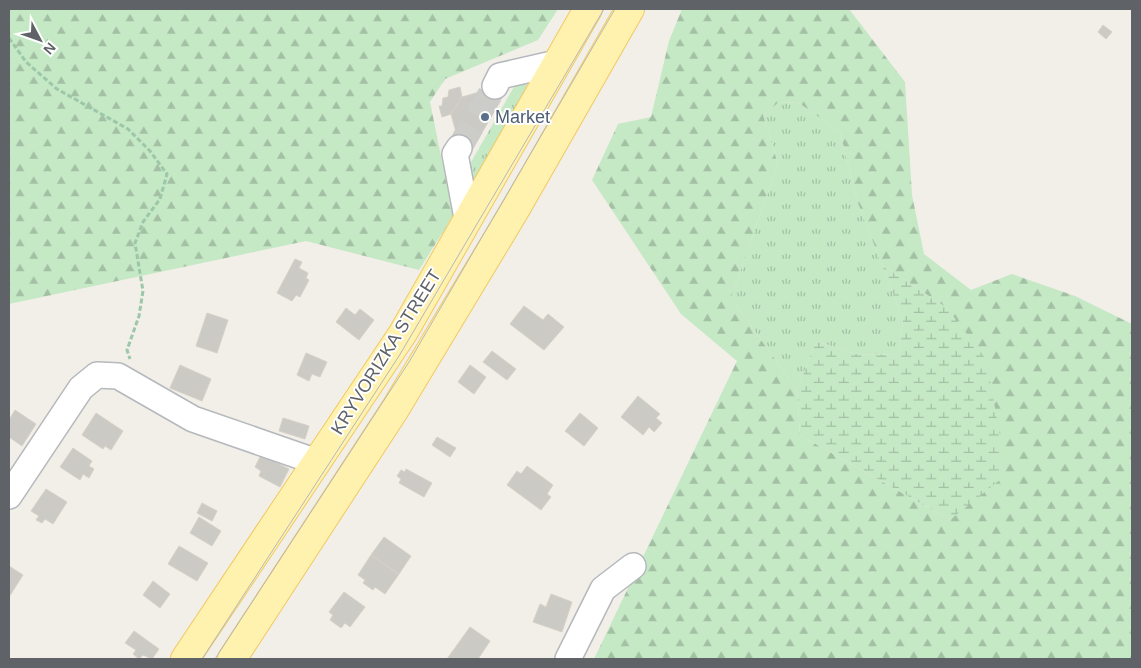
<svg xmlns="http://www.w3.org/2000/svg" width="1141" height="668" font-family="Helvetica,sans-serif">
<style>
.grass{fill:url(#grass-tufts)}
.forest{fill:url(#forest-firs);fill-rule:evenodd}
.wetland{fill:url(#wetland-marsh)}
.building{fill:#cccac5;stroke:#d6d1c6}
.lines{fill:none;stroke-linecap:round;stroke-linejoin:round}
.minor-tunnel{stroke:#ccccc8;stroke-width:25;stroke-dasharray:25 12;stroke-linecap:butt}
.minor-casing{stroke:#b5b8bc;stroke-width:28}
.major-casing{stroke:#f2c960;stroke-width:30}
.path{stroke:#9cc7a9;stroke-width:3;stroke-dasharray:5 2.5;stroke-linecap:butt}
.minor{stroke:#fff;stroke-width:25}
.major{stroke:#fff2af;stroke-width:28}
.tram{stroke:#b6b7b8;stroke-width:1}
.service-dot{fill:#5c6f8a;stroke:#fff;stroke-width:2}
.labels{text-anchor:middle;stroke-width:4;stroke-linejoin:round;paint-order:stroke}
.service-label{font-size:18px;fill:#4e5e75;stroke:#fff;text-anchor:start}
.street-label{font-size:18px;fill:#5f6368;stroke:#fff}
</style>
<defs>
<pattern id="grass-tufts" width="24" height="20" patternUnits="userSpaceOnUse" patternTransform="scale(1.25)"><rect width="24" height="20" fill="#c5e8c5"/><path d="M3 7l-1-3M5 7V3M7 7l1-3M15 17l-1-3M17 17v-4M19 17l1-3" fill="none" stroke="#a3c0a4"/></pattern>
<pattern id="forest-firs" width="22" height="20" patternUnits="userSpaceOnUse" patternTransform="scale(1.25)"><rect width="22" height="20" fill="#c5e8c5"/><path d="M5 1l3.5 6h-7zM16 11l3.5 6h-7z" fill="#a3c0a4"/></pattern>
<pattern id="wetland-marsh" width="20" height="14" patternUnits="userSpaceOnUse" patternTransform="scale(1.25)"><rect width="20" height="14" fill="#c5e8c5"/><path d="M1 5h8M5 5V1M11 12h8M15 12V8" fill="none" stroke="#a3c0a4"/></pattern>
</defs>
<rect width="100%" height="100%" fill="#f1efe8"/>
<!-- grass -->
<path class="grass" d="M526,80L527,91L479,175L467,182L466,171L515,85Z
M779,102L799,103L840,132L858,203L903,319L899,354L859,355L816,341L797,390L731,298L778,164L763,115Z"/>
<!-- forest -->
<path class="forest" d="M9,9H558L538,40L445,79L430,102L453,216L419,270L306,241L9,304Z
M682,9H849L905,82L912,195L924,254L971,290L1012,274L1075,296L1132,324V659H594L737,361L681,314L592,180L618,124L651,117L669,41ZM779,102L799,103L840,132L858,203L882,265L947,308L950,520L800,435L797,390L731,298L778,164L763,115Z"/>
<!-- wetland -->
<path class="wetland" d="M882,265L947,308L986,359L1001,441V479L950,520L800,435L797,390L816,341L859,355L899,354L903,319Z"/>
<!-- building -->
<path class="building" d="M1103,25L1112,32L1106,39L1098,32Z
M488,82L505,92L470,154L452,144L457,136L451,114L462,97L483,91Z
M460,87L462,97L451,114L442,117L439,106H442L443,98L448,97L449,90Z
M295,259L302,262L299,268L308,273L306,278L309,280L300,297L296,295L292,301L277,293Z
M524,306L543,320L548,314L564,327L544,350L510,324Z
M346,308L355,315L360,309L374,320L359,340L336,322Z
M207,313L228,320L217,353L196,346Z
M492,351L516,369L507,380L483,362Z
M306,353L327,362L320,377L312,374L309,381L297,375Z
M180,365L211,379L202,401L170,388Z
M470,365L486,377L474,394L458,382Z
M638,396L660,414L656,418L662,423L654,432L649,427L643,435L621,417Z
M15,410L36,424L22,446L9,437V420Z
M96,413L123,431L111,450L105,446L103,449L82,435Z
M580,413L598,428L584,446L565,431Z
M283,418L309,426L305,439L279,431Z
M437,437L456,448L450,457L432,445Z
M73,448L92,461L89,466L94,469L89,478L83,474L80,480L60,467Z
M261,455L289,469L280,487L259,476L261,471L255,467Z
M527,466L553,485L547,494L551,497L541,510L507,485L517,471L521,474Z
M406,469L432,483L424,497L399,483L401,479L397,476L401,470L405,472Z
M46,489L67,502L53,524L45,519L42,523L36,520L39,516L31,511Z
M202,503L217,511L212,521L197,513Z
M199,517L221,531L212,546L190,533Z
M384,537L411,556L399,574L371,555Z
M179,546L208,563L197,581L168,564Z
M371,555L399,574L385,594L375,587L373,590L363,583L365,580L358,575Z
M9,566L23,575L9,597Z
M153,581L170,594L160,608L143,595Z
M344,592L365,607L350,627L345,623L341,628L330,620L333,615L329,612Z
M551,594L572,602L562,632L533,622L540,604L546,607Z
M470,627L490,641L478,659H447Z
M134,631L159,649L152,659L143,655L139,659L133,654L136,650L125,643Z"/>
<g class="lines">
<!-- minor-tunnel -->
<path class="minor-tunnel" d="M459,148L495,86"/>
<defs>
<path id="minor" d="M495,86L500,76L557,63
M459,148L455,154L467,218
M9,496L81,388L97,375L118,376L193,419L317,462
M568,659L603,589L633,566"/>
<path id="major" d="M185,659L403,333L588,9
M232,659L395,409L515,210L630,9"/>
</defs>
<!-- minor casing -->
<use href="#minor" class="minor-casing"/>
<!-- major casing -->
<use href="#major" class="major-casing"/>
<!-- path -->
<path class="path" d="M9,38L26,62L57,89L128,129L150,151L167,174L160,199L143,222L135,243L143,291L139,316L127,350L130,359"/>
<!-- minor -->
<use href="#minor" class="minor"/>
<!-- major -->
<use href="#major" class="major"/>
<!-- tram -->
<path class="tram" d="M202,659L399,356L604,9
M215,659L409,362L615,9"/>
</g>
<!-- markers -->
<circle class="service-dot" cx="485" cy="117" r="5"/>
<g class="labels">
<!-- service labels -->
<g class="service-label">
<text x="495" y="123">Market</text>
</g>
<!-- street labels -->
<g class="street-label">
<text transform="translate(386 352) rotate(-58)" y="6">KRYVORIZKA STREET</text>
</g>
</g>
<!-- border -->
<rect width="1141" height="668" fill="none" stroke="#5f6368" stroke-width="20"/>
<!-- north arrow -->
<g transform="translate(40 40) rotate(131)" stroke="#ffffff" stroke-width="4" paint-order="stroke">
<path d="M0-4L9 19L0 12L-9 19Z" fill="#5f6368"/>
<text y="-8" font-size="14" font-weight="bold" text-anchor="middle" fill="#5f6368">N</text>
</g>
</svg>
